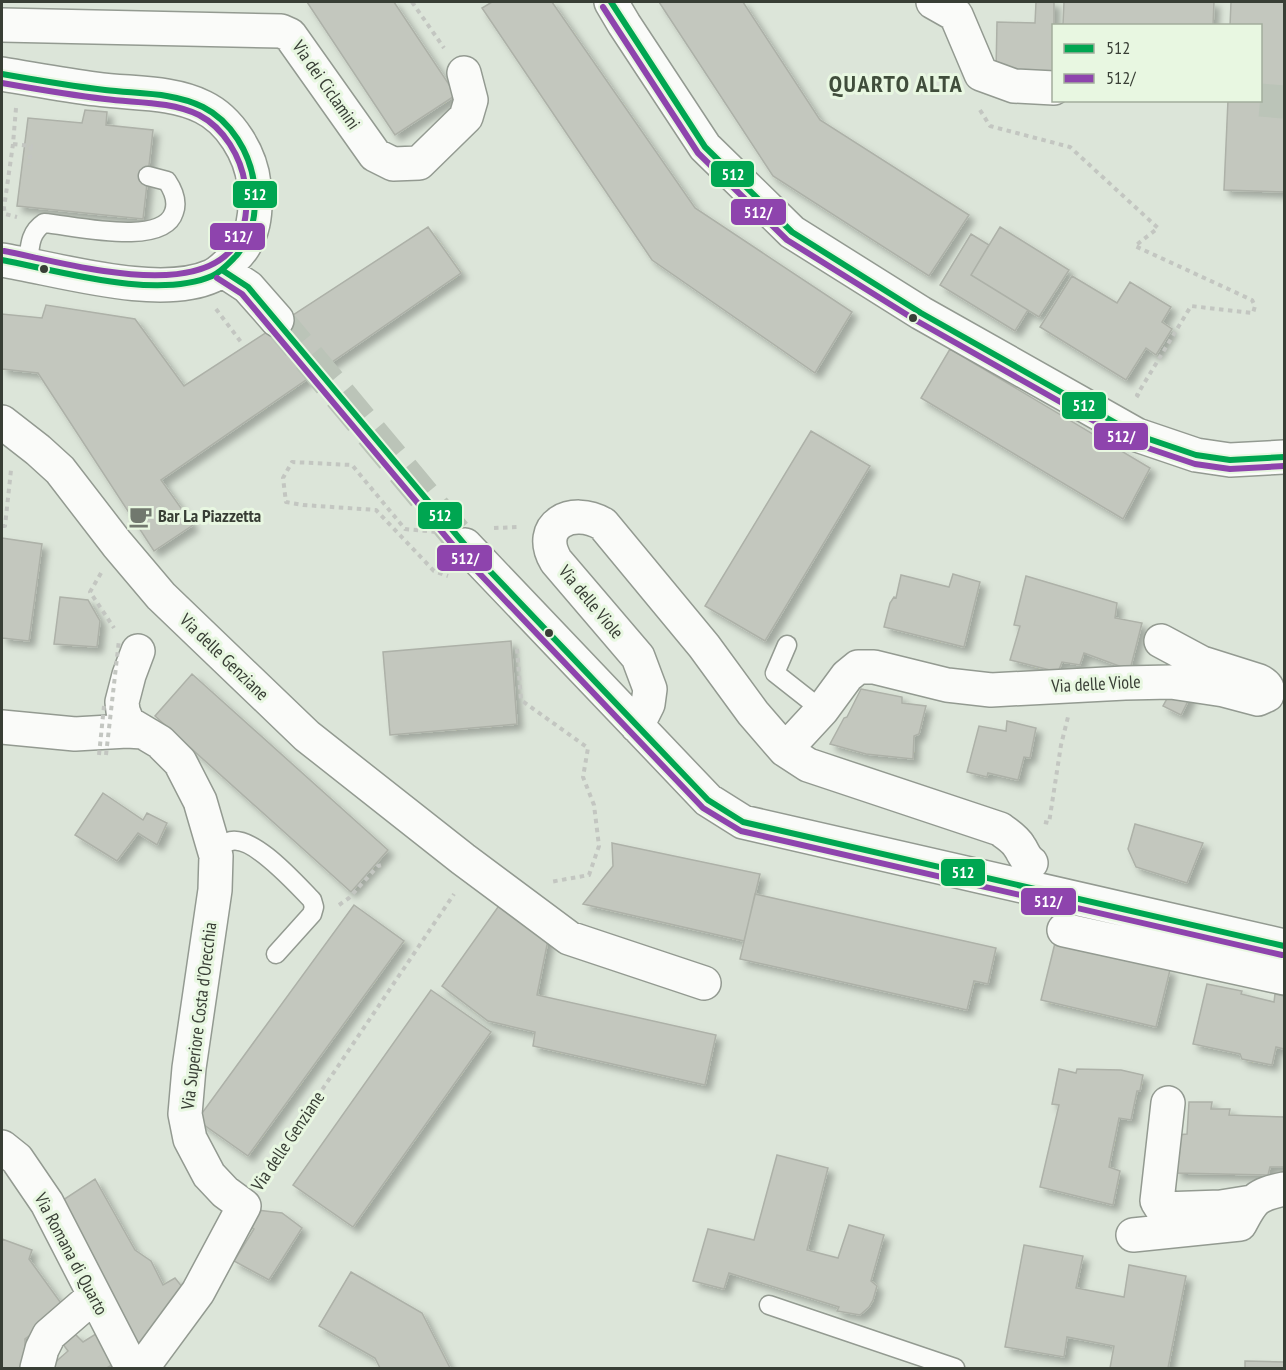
<svg xmlns="http://www.w3.org/2000/svg" width="1286" height="1370" font-family="'PT Sans Narrow',sans-serif">
<style>
.building{fill:#c3c7be;stroke:#adb1a8;stroke-width:1.5;filter:url(#shadow)}
.lines{fill:none;stroke-linecap:round;stroke-linejoin:round}
.minor-tunnel{stroke:#bbc4b8;stroke-width:33;stroke-dasharray:33 16;stroke-linecap:butt}
.service-casing{stroke:#939a91;stroke-width:21}
.minor-casing{stroke:#939a91;stroke-width:36}
.path{stroke:#c3c6c1;stroke-width:4;stroke-dasharray:4.5 4.5;stroke-linecap:butt}
.service{stroke:#fafbf9;stroke-width:18}
.minor{stroke:#fafbf9;stroke-width:33}
.path-bridge{stroke:#c3c6c1;stroke-width:4;stroke-dasharray:4.5 4.5;stroke-linecap:butt}
.bus-1-casing{stroke:#e8f7e1;stroke-width:10}
.bus-2-casing{stroke:#e8f7e1;stroke-width:10}
.bus-1{stroke:#00a651;stroke-width:6}
.bus-2{stroke:#8e44ad;stroke-width:6}
.bus-dot{fill:#383e35;stroke:#e8f7e1;stroke-width:2}
.labels{text-anchor:middle;stroke-width:6;stroke-linejoin:round;paint-order:stroke}
.street-label{font-size:18px;fill:#383e35;stroke:#e8f7e1}
.poi-label{font-size:18px;font-weight:bold;fill:#383e35;stroke:#e8f7e1;text-anchor:start}
.district-label{font-size:24px;font-weight:bold;letter-spacing:1.5px;fill:#404d3b;stroke:#e8f7e1}
.line-badge{stroke:#e8f7e1;stroke-width:2}
.badge-label{font-size:16px;text-anchor:middle;font-weight:bold;fill:#fff}
</style>
<defs>
<filter id="shadow"><feDropShadow dx="5.5" dy="5.5" stdDeviation="3" flood-color="#0004"/></filter>
</defs>
<rect width="100%" height="100%" fill="#dce5d9"/>
<!-- building -->
<path class="building" d="M307,2H394L456,95L395,135Z
M492,2H552L695,208L852,312L815,373L652,260L482,8Z
M659,2H743L820,120L969,215L929,276L773,176Z
M1036,2H1054V24H1063L1064,2H1214L1213,26H1054V72L996,70L997,22L1035,23Z
M1231,2H1284V192L1224,190L1228,100H1260V26H1230Z
M85,110L107,112L106,125L153,130L143,219L17,206L28,118L82,123Z
M428,227L461,273L161,480L193,525L154,551L38,373L2,369V314L42,318L46,305L135,319L184,386Z
M1000,227L1069,270L1039,317L971,275Z
M971,234L989,245L971,275L1028,310L1015,331L940,285Z
M1072,276L1117,303L1130,282L1171,307L1162,322L1172,329L1156,355L1146,348L1126,380L1040,327Z
M950,349L1150,468L1123,519L921,398Z
M811,431L870,466L765,641L705,606Z
M2,538L42,544L29,641L2,638Z
M953,574L980,582L964,647L884,627L890,603L894,597L896,598L901,575L949,587Z
M1026,576L1117,603L1115,618L1142,623L1130,670L1084,653L1080,665L1062,662L1058,672L1010,660L1020,626L1014,625Z
M60,597L88,600L100,621L97,647L54,644Z
M511,641L517,724L390,735L383,652Z
M192,674L388,850L351,892L155,716Z
M1174,686L1194,689L1181,715L1163,706Z
M861,689L902,697V703L926,706L919,734L914,736L913,759L866,754L830,744L844,718L847,717Z
M1007,721L1036,728L1030,758L1024,757L1018,780L988,773L987,777L967,772L979,726L1006,731Z
M103,793L143,820L147,813L167,823L157,845L138,833L117,861L75,835Z
M1135,824L1203,843L1187,883L1136,867L1128,849Z
M612,843L760,874L744,941L583,904L613,866Z
M755,894L996,948L988,984L974,981L967,1010L740,959Z
M503,900L550,930L537,995L716,1035L705,1085L533,1046L535,1032L488,1021L442,986Z
M354,905L404,941L248,1156L197,1120Z
M1055,943L1170,970L1156,1027L1041,1000Z
M1207,984L1242,991L1241,994L1274,1002L1275,994L1284,996V1049L1276,1047L1272,1065L1242,1059L1240,1054L1193,1044Z
M431,990L491,1032L353,1227L293,1185Z
M1059,1069L1076,1073L1077,1069L1121,1070L1143,1075L1140,1091H1137L1131,1120L1119,1118L1109,1167L1120,1171L1113,1205L1040,1187L1059,1105L1052,1104Z
M1189,1102H1212L1211,1109H1230L1229,1115L1284,1117V1167H1270L1268,1175L1176,1173L1177,1135L1187,1134Z
M777,1155L828,1168L807,1250L838,1258L849,1225L884,1235L871,1281L877,1286L873,1300L869,1307L860,1315L837,1311L839,1307L729,1273L724,1289L693,1281L708,1229L754,1240Z
M95,1179L135,1250L151,1261L163,1285L175,1278L187,1293L137,1352L60,1202Z
M257,1210L282,1213L302,1228L269,1280L234,1261L254,1229L245,1223Z
M2,1239L32,1250L29,1259L66,1310L25,1339V1368H2Z
M1024,1245L1083,1256L1076,1288L1124,1297L1129,1265L1186,1276L1168,1368H1110L1114,1346L1067,1337L1064,1357L1005,1347Z
M351,1272L422,1313L450,1368H380L375,1358L319,1326Z
M99,1332L118,1361L107,1368H55L52,1365L68,1351L62,1343L75,1334L83,1342Z
M1245,1361L1284,1362V1368H1245Z"/>
<g class="lines">
<!-- minor-tunnel -->
<path class="minor-tunnel" d="M1260,100L1284,102
M277,320L465,545"/>
<defs>
<path id="service" d="M28,264C30,247 29,233 44,223C72,225 163,248 174,212C178,201 173,190 167,181L148,176
M787,645L775,673L822,710
M216,856C219,851 222,844 228,842C251,832 297,885 312,900L314,907L312,914L276,954
M769,1305L955,1368"/>
<path id="minor" d="M611,2L624,24L705,147L792,232L921,313L1137,435L1196,455L1230,460L1284,457
M933,2L956,15L981,74L1014,86L1054,88
M2,25L281,31L290,35L375,155L393,164L419,163L466,117L471,100L464,73
M2,74C33,79 64,85 96,89C131,94 171,91 203,107C230,120 251,154 254,184C257,211 255,239 233,259C227,265 220,272 212,276C159,300 58,269 2,260
M222,270L248,287L277,320
M2,422L38,450L60,470L117,544L161,596L307,736L463,859L569,938L704,983
M465,545L708,800L743,822L1284,946
M138,651L129,675L122,702L123,711L128,723L160,742L180,762L200,801L216,856L215,890L189,1068L185,1114L190,1139L209,1175L225,1192L244,1206L198,1292L142,1368
M637,726L648,704L650,689L638,657L556,561C535,525 572,506 603,524L704,646L753,713L785,750
M2,727L75,734L127,731L143,732
M1031,863C1024,858 1024,853 1019,846C1015,839 1007,834 1000,829L808,765L785,750L822,710L847,676L858,667H874L947,685L991,690L1125,683L1171,682L1224,690L1258,699L1267,695C1269,687 1265,684 1259,681L1202,663L1161,641
M1064,930L1284,978
M1168,1103L1157,1201L1162,1209L1221,1207L1252,1202
M2,1147L17,1159L47,1203L132,1368
M1133,1235L1240,1224C1253,1199 1256,1195 1284,1189
M37,1368L42,1349L49,1335L94,1296"/>
</defs>
<!-- service casing -->
<use href="#service" class="service-casing"/>
<!-- minor casing -->
<use href="#minor" class="minor-casing"/>
<!-- path -->
<path class="path" d="M412,2L444,48
M16,108L13,144L4,208L5,214L17,217
M980,110L990,126L1070,147L1158,228L1135,246L1252,300L1255,306L1253,313L1191,306L1137,395L1140,397
M13,144L31,146L29,165
M216,309L241,342
M2,526H5L11,470
M494,528L519,527
M436,532L405,529L352,465L292,462L283,478L286,502L303,505L376,510L434,571L448,576
M101,573L90,592L114,628
M517,649L521,700L588,748L583,777L594,805L599,846L589,875L550,882
M1044,822L1049,823L1061,745L1068,717
M339,905L349,898L378,866L382,865
M262,1179L454,894"/>
<!-- service -->
<use href="#service" class="service"/>
<!-- minor -->
<use href="#minor" class="minor"/>
<!-- path-bridge -->
<path class="path-bridge" d="M99,755L104,706
M106,755L119,640"/>
<defs>
<path id="bus-1" d="M611,2L705,147L792,232L921,313L1137,435L1196,455L1230,460L1284,457
M2,74C36,80 71,86 105,90C138,94 173,92 203,107C231,121 250,153 254,183C257,209 254,236 236,256C229,263 221,272 212,276C156,300 60,271 2,260
M222,270L248,287L465,545L708,800L743,822L1284,946"/>
<path id="bus-2" d="M603,7L698,153L787,240L917,321L1133,443L1195,464L1230,469L1284,466
M2,83C36,89 70,95 105,99C136,103 170,101 199,115C224,128 241,157 245,184C264,324 77,265 4,251
M217,278L242,294L458,551L703,808L741,831L1282,955"/>
</defs>
<!-- bus-1 casing -->
<use href="#bus-1" class="bus-1-casing"/>
<!-- bus-2 casing -->
<use href="#bus-2" class="bus-2-casing"/>
<!-- bus-1 -->
<use href="#bus-1" class="bus-1"/>
<!-- bus-2 -->
<use href="#bus-2" class="bus-2"/>
</g>
<!-- icons -->
<defs>
<symbol id="cafe-bare" viewBox="-9 -9 18 18"><path d="M-5.5-4.5H6V0H3Q3 3.5 0 3.5H-2.5Q-5.5 3.5-5.5 0ZM3-3.2v2h1.7v-2ZM-6 4.5H4V6H-6Z" fill="#71786e" stroke="#e8f7e1" stroke-width="2.5" paint-order="stroke"/></symbol>
</defs>
<g fill-rule="evenodd">
<use href="#cafe-bare" x="124" y="500" width="33" height="33"/>
</g>
<!-- markers -->
<g class="bus-dot">
<circle cx="44" cy="269" r="5"/>
<circle cx="913" cy="318" r="5"/>
<circle cx="549" cy="633" r="5"/>
</g>
<g class="labels">
<!-- street labels -->
<g class="street-label">
<text transform="translate(326 85) rotate(55)" y="6">Via dei Ciclamini</text>
<text transform="translate(591 602) rotate(50)" y="6">Via delle Viole</text>
<text transform="translate(224 657) rotate(44)" y="6">Via delle Genziane</text>
<text transform="translate(1096 684) rotate(-3)" y="6">Via delle Viole</text>
<text transform="translate(199 1016) rotate(-83)" y="6">Via Superiore Costa d'Orecchia</text>
<text transform="translate(288 1141) rotate(-56)" y="6">Via delle Genziane</text>
<text transform="translate(71 1254) rotate(62)" y="6">Via Romana di Quarto</text>
</g>
<!-- poi labels -->
<g class="poi-label">
<text x="158" y="522">Bar La Piazzetta</text>
</g>
<!-- district labels -->
<g class="district-label">
<text x="896" y="92">QUARTO ALTA</text>
</g>
</g>
<g class="line-badge">
<rect x="710" y="160" width="45" height="28" rx="6" fill="#00a651"/>
<rect x="232" y="180" width="46" height="29" rx="6" fill="#00a651"/>
<rect x="730" y="198" width="57" height="28" rx="6" fill="#8e44ad"/>
<rect x="209" y="222" width="57" height="29" rx="6" fill="#8e44ad"/>
<rect x="1061" y="391" width="46" height="29" rx="6" fill="#00a651"/>
<rect x="1093" y="422" width="56" height="29" rx="6" fill="#8e44ad"/>
<rect x="417" y="501" width="46" height="29" rx="6" fill="#00a651"/>
<rect x="436" y="544" width="57" height="28" rx="6" fill="#8e44ad"/>
<rect x="940" y="858" width="46" height="29" rx="6" fill="#00a651"/>
<rect x="1020" y="887" width="57" height="29" rx="6" fill="#8e44ad"/>
</g>
<g class="badge-label">
<text x="733" y="180">512</text>
<text x="255" y="200">512</text>
<text x="758" y="218">512/</text>
<text x="238" y="242">512/</text>
<text x="1084" y="411">512</text>
<text x="1121" y="442">512/</text>
<text x="440" y="521">512</text>
<text x="465" y="564">512/</text>
<text x="963" y="878">512</text>
<text x="1048" y="907">512/</text>
</g>
<!-- border -->
<rect width="1286" height="1370" fill="none" stroke="#383e35" stroke-width="6"/>
<!-- legend -->
<rect x="1052" y="24" width="210" height="78" fill="#e8f7e1" stroke="#a2ad9c" stroke-width="1.5"/>
<rect x="1064" y="44" width="30" height="9" fill="#00a651" stroke="#a2ad9c" stroke-width="1.5"/>
<text x="1106" y="54" font-size="18" fill="#383e35">512</text>
<rect x="1064" y="74" width="30" height="9" fill="#8e44ad" stroke="#a2ad9c" stroke-width="1.5"/>
<text x="1106" y="84" font-size="18" fill="#383e35">512/</text>
</svg>
